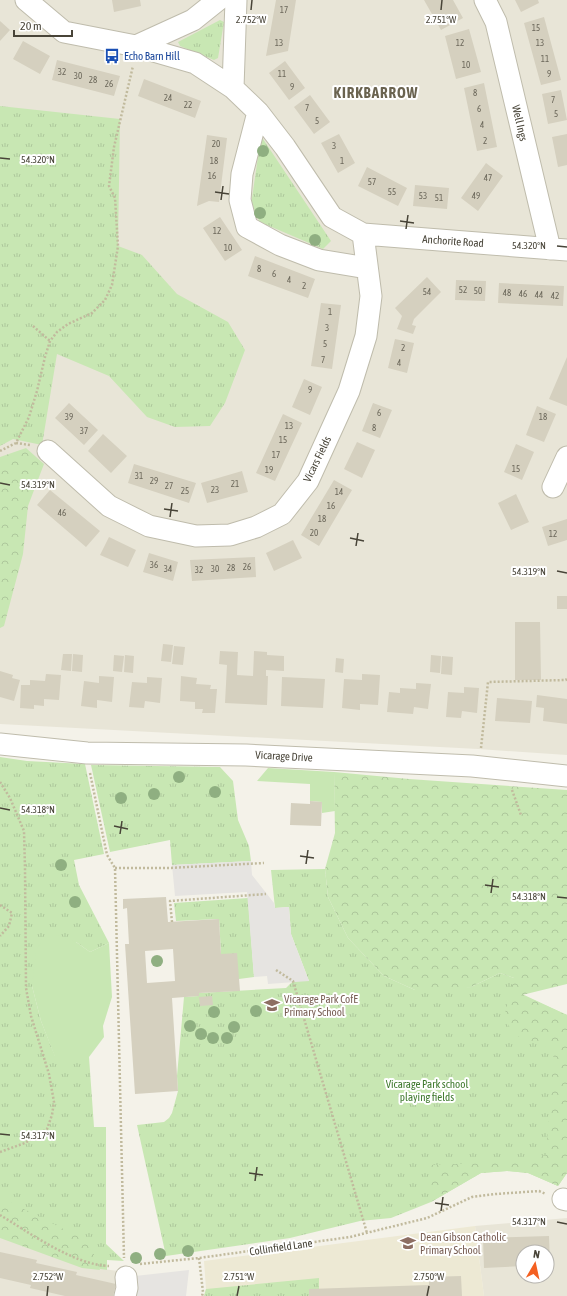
<svg xmlns="http://www.w3.org/2000/svg" width="567" height="1296" font-family="'Asap Condensed',sans-serif">
<style>
.residential{fill:#e8e5d7;fill-rule:evenodd}
.education{fill:#ede9d4}
.grass{fill:url(#grass-tufts)}
.forest{fill:url(#forest-crowns)}
.garden{fill:#c8e7b3}
.parking{fill:#e6e4e1}
.building{fill:#d5d0bf;fill-rule:evenodd}
.lines{fill:none;stroke-linecap:round;stroke-linejoin:round}
.minor-casing{stroke:#bfbcac;stroke-width:23}
.path{stroke:#c1ba9d;stroke-width:2.5;stroke-dasharray:2 2;stroke-linecap:butt}
.minor{stroke:#fff;stroke-width:21}
.tree{fill:#8faf81}
.ticks{fill:none;stroke:#484438;stroke-width:1.5}
.labels{text-anchor:middle;stroke-width:4;stroke-linejoin:round;paint-order:stroke}
.number-label{font-size:9px;fill:#6b675a}
.transit-label{font-size:11px;fill:#164399;stroke:#fff;text-anchor:start}
.street-label{font-size:11px;fill:#484438;stroke:#fff}
.education-label{font-size:11px;fill:#785e54;stroke:#fff;text-anchor:start}
.park-label{font-size:11px;fill:#3d782c;stroke:#fff}
.district-label{font-size:15px;font-weight:bold;letter-spacing:1px;fill:#6a634f;stroke:#fff}
.ticks-label{font-size:10px;text-anchor:middle;fill:#484438;stroke:#fff;stroke-width:4;stroke-linejoin:round;paint-order:stroke}
</style>
<defs>
<pattern id="grass-tufts" width="24" height="20" patternUnits="userSpaceOnUse"><rect width="24" height="20" fill="#c8e7b3"/><path d="M3 7l-1-3M5 7V3M7 7l1-3M15 17l-1-3M17 17v-4M19 17l1-3" fill="none" stroke="#adc79b"/></pattern>
<pattern id="forest-crowns" width="20" height="18" patternUnits="userSpaceOnUse"><rect width="20" height="18" fill="#c8e7b3"/><path d="M2 6a3 3 0 1 1 6 0M12 15a3 3 0 1 1 6 0" fill="none" stroke="#adc79b"/></pattern>
</defs>
<rect width="100%" height="100%" fill="#f4f2e9"/>
<!-- residential -->
<path class="residential" d="M0,0H567V755L478,749L0,724Z
M567,1218V1296H484L475,1226ZM523,1252H547V1276H523Z
M0,1221L88,1267L118,1271L120,1296H0Z"/>
<!-- education -->
<path class="education" d="M475,1226L484,1296H204L206,1289L204,1261Z"/>
<!-- grass -->
<path class="grass" d="M220,20L224,22L218,58L214,60L180,46L178,42Z
M0,106L120,119L118,246L142,255L177,294L228,322L245,350L225,403L210,426L175,427L147,417L109,376L57,354L42,445L13,439L0,446Z
M261,136L331,241L323,249L260,222L251,205Z
M0,757L27,761L85,764L104,854L74,860L79,885L109,943L90,952L76,942L32,986L41,1021L55,1056L89,1057L94,1127H106V1244L124,1261L107,1260V1270L88,1267L0,1221Z
M91,765L220,767L233,781L238,820L249,846L251,861L172,865L170,840L110,852Z
M325,869L328,897L348,938L384,976L415,990L471,987L500,973L514,978L522,994L567,1015V1173L558,1186L528,1173L507,1171L481,1173L431,1202L391,1218L360,1221L290,1238L166,1256L137,1125L164,1122L169,1118L172,1113L178,1091L177,1076L184,997L199,996V993L286,988L293,981H309L291,934L289,907L275,908L271,870Z
M248,898L254,977L239,979L221,954L219,919L176,921L174,903Z
M319,1278V1289H309V1296H204L206,1289Z"/>
<!-- forest -->
<path class="forest" d="M26,448L44,464L28,506L23,554L4,626L0,628V457Z
M334,772L409,779L567,790V984L522,995L567,1015V1173L558,1186L528,1173L507,1171L481,1173L431,1202L430,1165L512,1162L546,1155L554,1049L514,1035L504,1017L514,978L500,973L471,987L446,992L415,990L384,976L348,938L328,897L325,869L335,833Z
M0,1197L89,1242L100,1270L82,1268L0,1238Z"/>
<!-- garden -->
<path class="garden" d="M268,768L334,772L335,811L322,813V802L310,801V784L257,781Z
M58,935L76,942L90,952L109,943L112,997L103,1026L104,1037L89,1057H55L41,1021L32,986L36,952L42,939Z"/>
<!-- parking -->
<path class="parking" d="M251,861L252,875L274,903L275,908L289,907L291,934L309,981L268,984L267,976L254,977L247,892L175,896L172,865Z
M189,1270L186,1296H125L126,1277Z"/>
<!-- building -->
<path class="building" d="M112,0H140L141,6L114,12Z
M276,0H296L288,51L266,56Z
M424,0H453L463,18L441,30Z
M515,0H538L539,3L521,12Z
M544,17L561,80L541,85L524,23Z
M0,21L10,30L0,41Z
M469,29L481,72L456,79L445,36Z
M23,41L50,56L40,74L13,59Z
M57,60L120,76L114,96L52,80Z
M285,61L305,88L289,100L269,73Z
M144,79L201,101L195,118L138,96Z
M484,83L497,147L477,151L464,88Z
M561,90L567,120L548,124L542,94Z
M310,95L330,122L314,134L294,107Z
M339,134L355,163L338,173L321,143Z
M567,134V165L558,167L552,137Z
M207,135L227,138L219,202L209,201L197,206Z
M486,163L503,176L478,211L461,198Z
M367,167L407,188L398,206L358,186Z
M415,185L449,188L447,209L413,206Z
M220,217L242,250L225,261L203,228Z
M255,256L315,279L308,298L248,276Z
M427,277L441,292L414,319L412,325L416,326L413,334L397,329L402,316L395,308Z
M456,280L486,281L485,301L455,300Z
M499,283L564,286L563,306L498,303Z
M321,303L341,305L332,369L311,366Z
M395,339L414,343L407,373L388,368Z
M567,357V406L549,399Z
M304,379L322,387L310,415L292,407Z
M69,403L98,430L84,445L55,418Z
M373,403L392,410L380,438L362,431Z
M537,406L556,414L544,442L526,435Z
M283,414L302,423L275,481L256,473Z
M103,434L127,456L111,473L88,451Z
M357,442L375,450L362,478L344,469Z
M516,444L534,452L522,480L504,472Z
M134,464L196,483L189,503L128,483Z
M242,471L248,492L207,503L201,483Z
M334,480L352,490L319,546L301,535Z
M50,490L100,531L86,547L37,505Z
M516,494L529,522L511,530L498,503Z
M567,519V540L548,546L542,527Z
M109,537L136,550L128,567L100,555Z
M293,540L302,558L274,571L266,553Z
M149,553L178,562L173,581L143,572Z
M255,557L256,577L192,581L190,560Z
M557,596H567V609H557Z
M515,622H540L541,680H515Z
M163,644L173,645L171,662L161,661Z
M174,646L185,647L183,665L172,664Z
M220,651L238,652L237,675L253,676L254,651L267,652V655L284,656V671L266,670V676H268L267,705L225,703L227,665L219,664Z
M63,654H72L71,671L61,670Z
M73,654L83,655L82,672L72,671Z
M114,655L124,656L122,672L113,671Z
M125,655L134,656L133,673L124,672Z
M431,655L441,656L440,673L430,672Z
M442,656L453,657L452,675L441,674Z
M336,658L344,659L343,673L335,672Z
M0,671L13,675L12,678L20,680L14,701L0,697Z
M46,674L61,675L59,700L44,699V706L34,705V709L20,708L21,685H30V680L45,681Z
M362,674L380,675L378,705L360,704V710L342,708L344,679L362,680Z
M99,676L114,677L112,702L97,700V708L81,706L84,681L99,683Z
M181,676L197,678L196,684L211,685L210,689H217L215,713H202L203,709H195V702L180,701Z
M147,677L162,678L160,703L145,701L144,708L129,707L132,682L147,683Z
M282,677L325,679L323,708L281,706Z
M416,683L431,684L428,709L414,707L413,714L387,712L389,692L400,693V688L416,689Z
M464,687L479,688L477,713L462,711L461,718L446,717L448,692L464,693Z
M537,695L567,699V724L543,721L544,708L536,707Z
M497,698L532,701L530,723L495,721Z
M310,801L322,802L321,826L290,825L291,803L310,804Z
M166,897L168,922L219,919L221,954L237,953L240,991L199,993V996L172,998L178,1091L135,1094L125,944H129L127,908L123,909V899ZM173,949L175,981L147,983L145,951Z
M212,996L213,1005L200,1006L199,997Z
M549,1236L550,1265H547V1252H523V1266L484,1268L483,1238Z
M0,1252L37,1260L36,1263L77,1272L76,1275L116,1284L113,1296H65L30,1288L31,1285L0,1278Z
M461,1276L462,1296H309V1289L429,1285V1277Z"/>
<g class="lines">
<defs>
<path id="minor" d="M26,0L64,32L136,46L195,63L233,88L258,112L285,147L332,217L363,234L567,250
M485,0L496,22L550,249
M136,46L193,20L218,0
M233,88L236,0
M258,112L242,174L240,200L247,227L280,245L319,260L367,268
M48,451L109,506L149,526L196,536L230,535L256,527L282,514L308,481L349,391L366,336L371,296L363,234
M553,487L567,457
M0,744L87,753L246,755L472,766L567,776
M563,1199L567,1200
M125,1296L127,1288L126,1277"/>
</defs>
<!-- minor casing -->
<use href="#minor" class="minor-casing"/>
<!-- path -->
<path class="path" d="M33,326L50,341
M16,443L30,445
M0,451L16,443L29,417L37,391L45,357L50,341L57,332L68,324L92,313L105,300L112,285L118,246L115,198L109,186L114,147L133,66
M481,748L488,682L566,680L567,678
M90,773L107,855L115,868L124,1258
M0,782L10,798L24,831L25,868L26,988L31,1016L49,1074L54,1102L52,1115L47,1129L25,1143L0,1152
M512,790L521,815
M115,868H169L264,863
M0,905L12,913L9,926L0,936
M172,922L170,901L266,894
M276,970L293,981L367,1233
M0,1215C30,1233 74,1265 109,1266
M199,1258L203,1292L202,1296
M140,1264L199,1258L350,1237L427,1218L472,1197L496,1194L539,1191L546,1194"/>
<!-- minor -->
<use href="#minor" class="minor"/>
</g>
<!-- trees -->
<g class="tree">
<circle cx="263" cy="151" r="6"/>
<circle cx="260" cy="213" r="6"/>
<circle cx="315" cy="240" r="6"/>
<circle cx="179" cy="777" r="6"/>
<circle cx="215" cy="792" r="6"/>
<circle cx="154" cy="794" r="6"/>
<circle cx="121" cy="798" r="6"/>
<circle cx="61" cy="865" r="6"/>
<circle cx="75" cy="902" r="6"/>
<circle cx="157" cy="961" r="6"/>
<circle cx="256" cy="1011" r="6"/>
<circle cx="214" cy="1012" r="6"/>
<circle cx="190" cy="1026" r="6"/>
<circle cx="234" cy="1027" r="6"/>
<circle cx="201" cy="1034" r="6"/>
<circle cx="213" cy="1038" r="6"/>
<circle cx="227" cy="1038" r="6"/>
<circle cx="188" cy="1251" r="6"/>
<circle cx="160" cy="1254" r="6"/>
<circle cx="136" cy="1258" r="6"/>
</g>
<!-- ticks -->
<path class="ticks" d="M251,10L252,0M441,10L442,0M0,158L10,159M215,192L229,194M221,200L223,186M400,221L414,223M406,229L408,215M557,246L567,247M0,483L10,485M164,509L178,511M170,517L172,503M350,538L364,541M356,546L358,533M557,571L567,573M0,808L10,810M114,826L128,829M120,834L122,821M300,856L314,858M306,864L308,850M485,885L499,887M491,893L493,879M557,897L567,898M0,1134L10,1135M249,1173L263,1175M255,1181L257,1167M435,1203L449,1205M441,1211L443,1197M557,1222L567,1224M47,1296L48,1286M237,1296L239,1286M427,1296L429,1286"/>
<!-- icons -->
<defs>
<symbol id="bus-bare" viewBox="-9 -9 18 18"><path d="M-5-6H5V4H4V6H2V4H-2V6H-4V4H-5ZM-3.5-4V0h7V-4ZM-3.5 1.2v1.5H-2V1.2ZM2 1.2v1.5H3.5V1.2Z" fill="#1a4fb4" stroke="#fff" stroke-width="2.5" paint-order="stroke"/></symbol>
<symbol id="school-bare" viewBox="-9 -9 18 18"><path d="M0-5L7-2L0 1L-7-2ZM-4 1L0 2.5L4 1V4Q0 6-4 4Z" fill="#8d6e63" stroke="#fff" stroke-width="2.5" paint-order="stroke"/></symbol>
</defs>
<g fill-rule="evenodd">
<use href="#bus-bare" x="101" y="45" width="22" height="22"/>
<use href="#school-bare" x="261" y="994" width="22" height="22"/>
<use href="#school-bare" x="397" y="1232" width="22" height="22"/>
</g>
<g class="labels">
<!-- number labels -->
<g class="number-label">
<text x="284" y="13">17</text>
<text x="536" y="31">15</text>
<text x="279" y="46">13</text>
<text x="460" y="46">12</text>
<text x="540" y="46">13</text>
<text x="545" y="62">11</text>
<text x="466" y="68">10</text>
<text x="62" y="75">32</text>
<text x="282" y="77">11</text>
<text x="549" y="77">9</text>
<text x="78" y="79">30</text>
<text x="93" y="83">28</text>
<text x="109" y="87">26</text>
<text x="292" y="90">9</text>
<text x="475" y="96">8</text>
<text x="168" y="101">24</text>
<text x="553" y="103">7</text>
<text x="188" y="108">22</text>
<text x="307" y="111">7</text>
<text x="479" y="112">6</text>
<text x="556" y="117">5</text>
<text x="317" y="124">5</text>
<text x="482" y="128">4</text>
<text x="485" y="144">2</text>
<text x="216" y="147">20</text>
<text x="334" y="149">3</text>
<text x="214" y="164">18</text>
<text x="342" y="164">1</text>
<text x="212" y="179">16</text>
<text x="488" y="181">47</text>
<text x="372" y="185">57</text>
<text x="392" y="195">55</text>
<text x="423" y="199">53</text>
<text x="476" y="199">49</text>
<text x="439" y="201">51</text>
<text x="217" y="234">12</text>
<text x="228" y="251">10</text>
<text x="259" y="272">8</text>
<text x="274" y="277">6</text>
<text x="289" y="283">4</text>
<text x="304" y="289">2</text>
<text x="463" y="293">52</text>
<text x="478" y="294">50</text>
<text x="427" y="295">54</text>
<text x="507" y="296">48</text>
<text x="523" y="297">46</text>
<text x="539" y="298">44</text>
<text x="555" y="299">42</text>
<text x="330" y="315">1</text>
<text x="327" y="331">3</text>
<text x="325" y="347">5</text>
<text x="403" y="351">2</text>
<text x="323" y="363">7</text>
<text x="399" y="366">4</text>
<text x="310" y="393">9</text>
<text x="379" y="416">6</text>
<text x="69" y="420">39</text>
<text x="543" y="420">18</text>
<text x="289" y="429">13</text>
<text x="374" y="431">8</text>
<text x="84" y="434">37</text>
<text x="283" y="443">15</text>
<text x="276" y="458">17</text>
<text x="516" y="472">15</text>
<text x="269" y="473">19</text>
<text x="139" y="479">31</text>
<text x="154" y="484">29</text>
<text x="235" y="487">21</text>
<text x="169" y="489">27</text>
<text x="215" y="493">23</text>
<text x="185" y="494">25</text>
<text x="339" y="495">14</text>
<text x="331" y="509">16</text>
<text x="62" y="516">46</text>
<text x="322" y="522">18</text>
<text x="314" y="536">20</text>
<text x="553" y="537">12</text>
<text x="154" y="568">36</text>
<text x="247" y="570">26</text>
<text x="231" y="571">28</text>
<text x="168" y="572">34</text>
<text x="215" y="572">30</text>
<text x="199" y="573">32</text>
</g>
<!-- transit labels -->
<g class="transit-label">
<text x="124" y="60">Echo Barn Hill</text>
</g>
<!-- street labels -->
<g class="street-label">
<text transform="translate(520 123) rotate(77)" y="4">Well Ings</text>
<text transform="translate(453 241) rotate(4)" y="4">Anchorite Road</text>
<text transform="translate(317 459) rotate(-64)" y="4">Vicars Fields</text>
<text transform="translate(284 756) rotate(3)" y="4">Vicarage Drive</text>
<text transform="translate(281 1247) rotate(-8)" y="4">Collinfield Lane</text>
</g>
<!-- education labels -->
<g class="education-label">
<text x="284" y="1003">Vicarage Park CofE<tspan x="284" dy="13">Primary School</tspan></text>
<text x="420" y="1241">Dean Gibson Catholic<tspan x="420" dy="13">Primary School</tspan></text>
</g>
<!-- park labels -->
<g class="park-label">
<text x="427" y="1088">Vicarage Park school<tspan x="427" dy="13">playing fields</tspan></text>
</g>
<!-- district labels -->
<g class="district-label">
<text x="376" y="98">KIRKBARROW</text>
</g>
</g>
<g class="ticks-label">
<text x="251" y="23">2.752°W</text>
<text x="441" y="23">2.751°W</text>
<text x="38" y="163">54.320°N</text>
<text x="529" y="249">54.320°N</text>
<text x="38" y="488">54.319°N</text>
<text x="529" y="575">54.319°N</text>
<text x="38" y="813">54.318°N</text>
<text x="529" y="900">54.318°N</text>
<text x="38" y="1139">54.317°N</text>
<text x="529" y="1225">54.317°N</text>
<text x="48" y="1280">2.752°W</text>
<text x="239" y="1280">2.751°W</text>
<text x="429" y="1280">2.750°W</text>
</g>
<!-- north arrow -->
<g transform="translate(535 1264) rotate(9)"><circle r="19" fill="#ffffff" stroke="#b6b4af"/>
<path d="M0-3L7 15L0 10L-7 15Z" fill="#f46021"/>
<text y="-6" font-size="11" font-weight="bold" text-anchor="middle" fill="#484438">N</text>
</g>
<!-- scale -->
<path d="M14 30v6h58v-6" fill="none" stroke="#484438" stroke-width="2"/>
<text x="20" y="30" font-size="12" fill="#484438" stroke="#ffffff" stroke-width="3" paint-order="stroke">20 m</text>
</svg>
